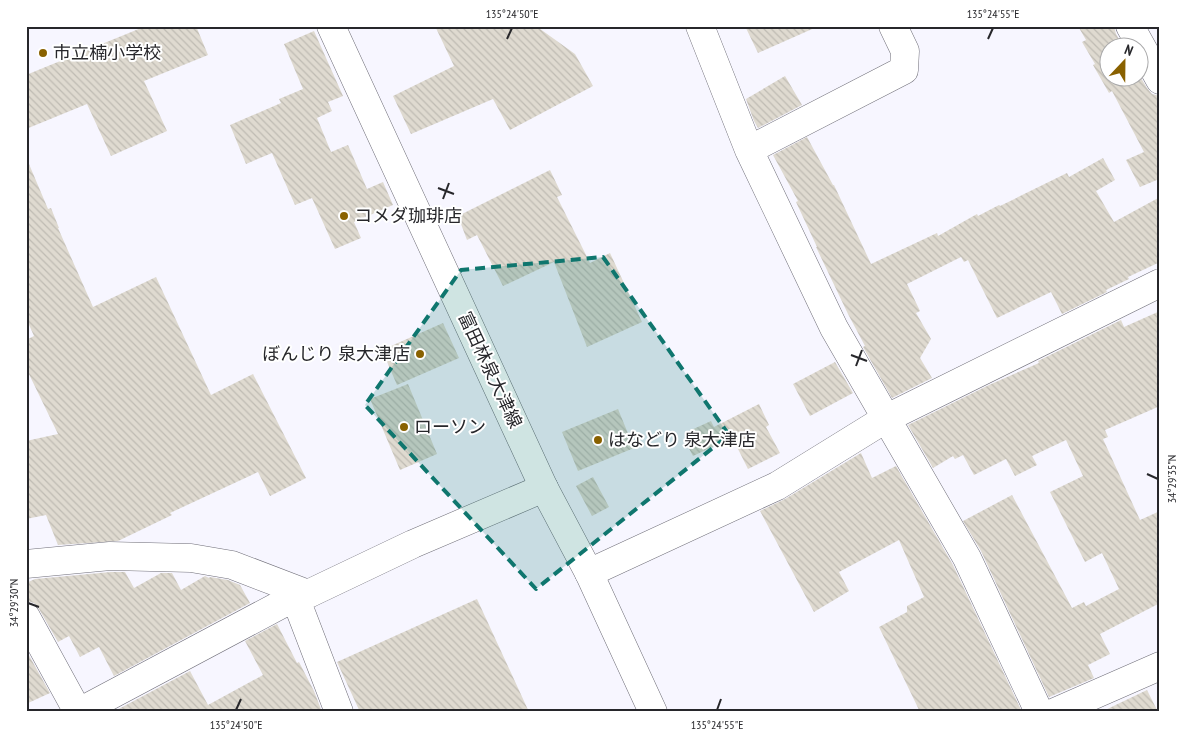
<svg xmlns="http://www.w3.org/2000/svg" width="1186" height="738" font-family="'PT Sans Narrow','Noto Sans JP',sans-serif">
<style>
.building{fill:url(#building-back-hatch)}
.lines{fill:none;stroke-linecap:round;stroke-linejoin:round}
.minor-casing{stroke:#6f6e78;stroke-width:29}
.major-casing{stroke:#6f6e78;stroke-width:29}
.minor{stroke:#fff;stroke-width:28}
.major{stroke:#fff;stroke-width:28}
.marked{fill:#0f766e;fill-opacity:0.2;stroke:#0f766e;stroke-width:4;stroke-dasharray:10 6;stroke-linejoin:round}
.ticks{fill:none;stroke:#27272b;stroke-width:2}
.poi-dot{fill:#896100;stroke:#fff;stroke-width:2}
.labels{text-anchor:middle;stroke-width:4;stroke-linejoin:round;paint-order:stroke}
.poi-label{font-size:18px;fill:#27272b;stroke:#fff;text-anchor:start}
.street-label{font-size:18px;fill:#27272b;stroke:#fff}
.neatline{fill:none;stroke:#27272b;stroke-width:2}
.ticks-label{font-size:12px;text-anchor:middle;fill:#27272b}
</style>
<defs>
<pattern id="building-back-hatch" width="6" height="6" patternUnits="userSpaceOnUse" patternTransform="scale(1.25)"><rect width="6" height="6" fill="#dfdad0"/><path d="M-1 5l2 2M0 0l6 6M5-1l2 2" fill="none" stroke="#bfbbb3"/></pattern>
</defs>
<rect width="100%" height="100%" fill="#f7f6ff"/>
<!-- building -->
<path class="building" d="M146,26H196L208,55L144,81L167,131L111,156L87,104L26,129V75Z
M435,26H536L575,54L593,86L510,130L493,99L411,134L393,96L454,66Z
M745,26H819L758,53Z
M1078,26H1114L1116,34L1124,48H1108V78H1138V73L1147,88L1152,94L1160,96V180L1159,179L1140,187L1126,160L1144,152L1112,91L1109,93L1093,65L1095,64L1082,42L1086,40Z
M314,31L343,96L328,102L332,111L317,118L331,152L348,145L367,189L383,182L393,205L354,222L361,238L335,249L312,198L295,205L272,153L246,164L230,125L281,103L279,99L303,89L284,44Z
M785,76L802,105L758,128L754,121L746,99Z
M807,137L833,185H834L871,264L937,233L938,236L977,214L978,216L999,205L1000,206L1067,173L1069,177L1103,158L1115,180L1096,191L1114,222L1160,197V262L1128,277L1129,279L1106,290L1107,292L1062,314L1051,292L997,318L968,260L964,262L961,257L907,284L920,311L916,313L931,339L920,358L932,378L892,398L863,347L865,346L848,314L816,247H817L796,202L798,201L773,155Z
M26,157L48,209L51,208L59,228H58L93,307L156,277L211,395L253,374L306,478L270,496L258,472L170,513L172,515L118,541L58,545L46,515L26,519V441L58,434L26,368V340L34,336L26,318Z
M550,170L562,195L557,197L590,263L610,253L642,322L587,347L554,262L503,286L477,235L467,240L458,216Z
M1160,311V406L1105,430L1108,437L1103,439L1140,520L1160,511V603L1100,634L1110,654L1088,665L1094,678L1049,697L981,551L963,521L1012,495L1072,608L1084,602L1086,606L1119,589L1102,553L1085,562L1050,492L1083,476L1066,440L1032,456L1037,465L1015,476L1006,459L974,475L963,455L955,459L953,456L933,468L908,425L989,385L1039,363L1038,361L1121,320L1124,327Z
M443,323L459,358L397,385L382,350Z
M835,362L853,393L810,416L793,384Z
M408,384L437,454L400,470L370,399Z
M759,404L769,425L766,427L780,453L748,469L735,443L732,444L729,439L693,456L685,441L692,438L689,431L711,421L714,427Z
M618,409L634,448L578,471L562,432Z
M861,453L872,478L896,466L953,565L1022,712H920L879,627L907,612V606L924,597L899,540L839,572L849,591L814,612L760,511L785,499Z
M593,477L609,507L592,516L576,486Z
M111,572H125L134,588L161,573H172L181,590L205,576L209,578L210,577L228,580L240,585L250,603L114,676L99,647L80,657L69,636L58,642L39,609L34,603L26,601V583L35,579Z
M477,599L529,712H360L337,662Z
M277,624L297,663L299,662L314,691L322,712H113L190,671L208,705L263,675L245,641Z
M26,650L50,693L26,704Z
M1147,690L1158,712H1101Z"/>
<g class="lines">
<defs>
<path id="minor" d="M700,26L749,150L834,328L967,558L1039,712
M1130,26L1160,80
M749,150L904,70L905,51L893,26
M26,564L110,556L191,558L232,565L308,594
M589,573L777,486L887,418L1160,283
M295,597L339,712
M26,617L78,712
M79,712L295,597L308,594L413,544L544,488
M1055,712L1160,666"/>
<path id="major" d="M331,26L544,488L589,573L653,712"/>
</defs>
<!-- minor casing -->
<use href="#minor" class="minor-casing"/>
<!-- major casing -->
<use href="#major" class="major-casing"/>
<!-- minor -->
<use href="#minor" class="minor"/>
<!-- major -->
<use href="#major" class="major"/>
</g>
<!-- marked area -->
<path class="marked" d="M603,257L729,435L536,589L365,405L461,270Z"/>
<!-- ticks -->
<path class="ticks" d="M507,39L512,28M988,39L993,28M438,188L454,194M443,199L449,183M851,355L867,361M856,366L862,350M1147,474L1158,479M28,603L39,607M236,710L241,699M717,710L721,699"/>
<!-- markers -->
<g class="poi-dot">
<circle cx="43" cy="53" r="5"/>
<circle cx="344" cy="216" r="5"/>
<circle cx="420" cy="354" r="5"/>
<circle cx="404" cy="427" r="5"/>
<circle cx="598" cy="440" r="5"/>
</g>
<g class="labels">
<!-- poi labels -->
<g class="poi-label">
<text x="53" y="59">市立楠小学校</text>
<text x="354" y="222">コメダ珈琲店</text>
<text x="410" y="360" text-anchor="end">ぼんじり 泉大津店</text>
<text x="414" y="433">ローソン</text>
<text x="608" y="446">はなどり 泉大津店</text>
</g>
<!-- street labels -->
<g class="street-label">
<text transform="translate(490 370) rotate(65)" y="6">富田林泉大津線</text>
</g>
</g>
<!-- border -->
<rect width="1186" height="738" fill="none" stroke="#ffffff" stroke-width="55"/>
<!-- north arrow -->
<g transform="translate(1124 62) rotate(22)"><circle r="24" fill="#ffffff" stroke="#a9a9aa"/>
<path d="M0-4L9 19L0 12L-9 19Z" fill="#896100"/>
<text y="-8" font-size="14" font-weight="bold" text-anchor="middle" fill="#27272b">N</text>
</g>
<rect x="28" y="28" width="1130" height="682" class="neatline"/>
<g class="ticks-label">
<text x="512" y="18">135°24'50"E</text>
<text x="993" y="18">135°24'55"E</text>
<text transform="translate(1172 479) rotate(-90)" y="4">34°29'35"N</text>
<text transform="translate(14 603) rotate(-90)" y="4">34°29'30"N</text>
<text x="236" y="729">135°24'50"E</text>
<text x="717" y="729">135°24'55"E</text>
</g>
</svg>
